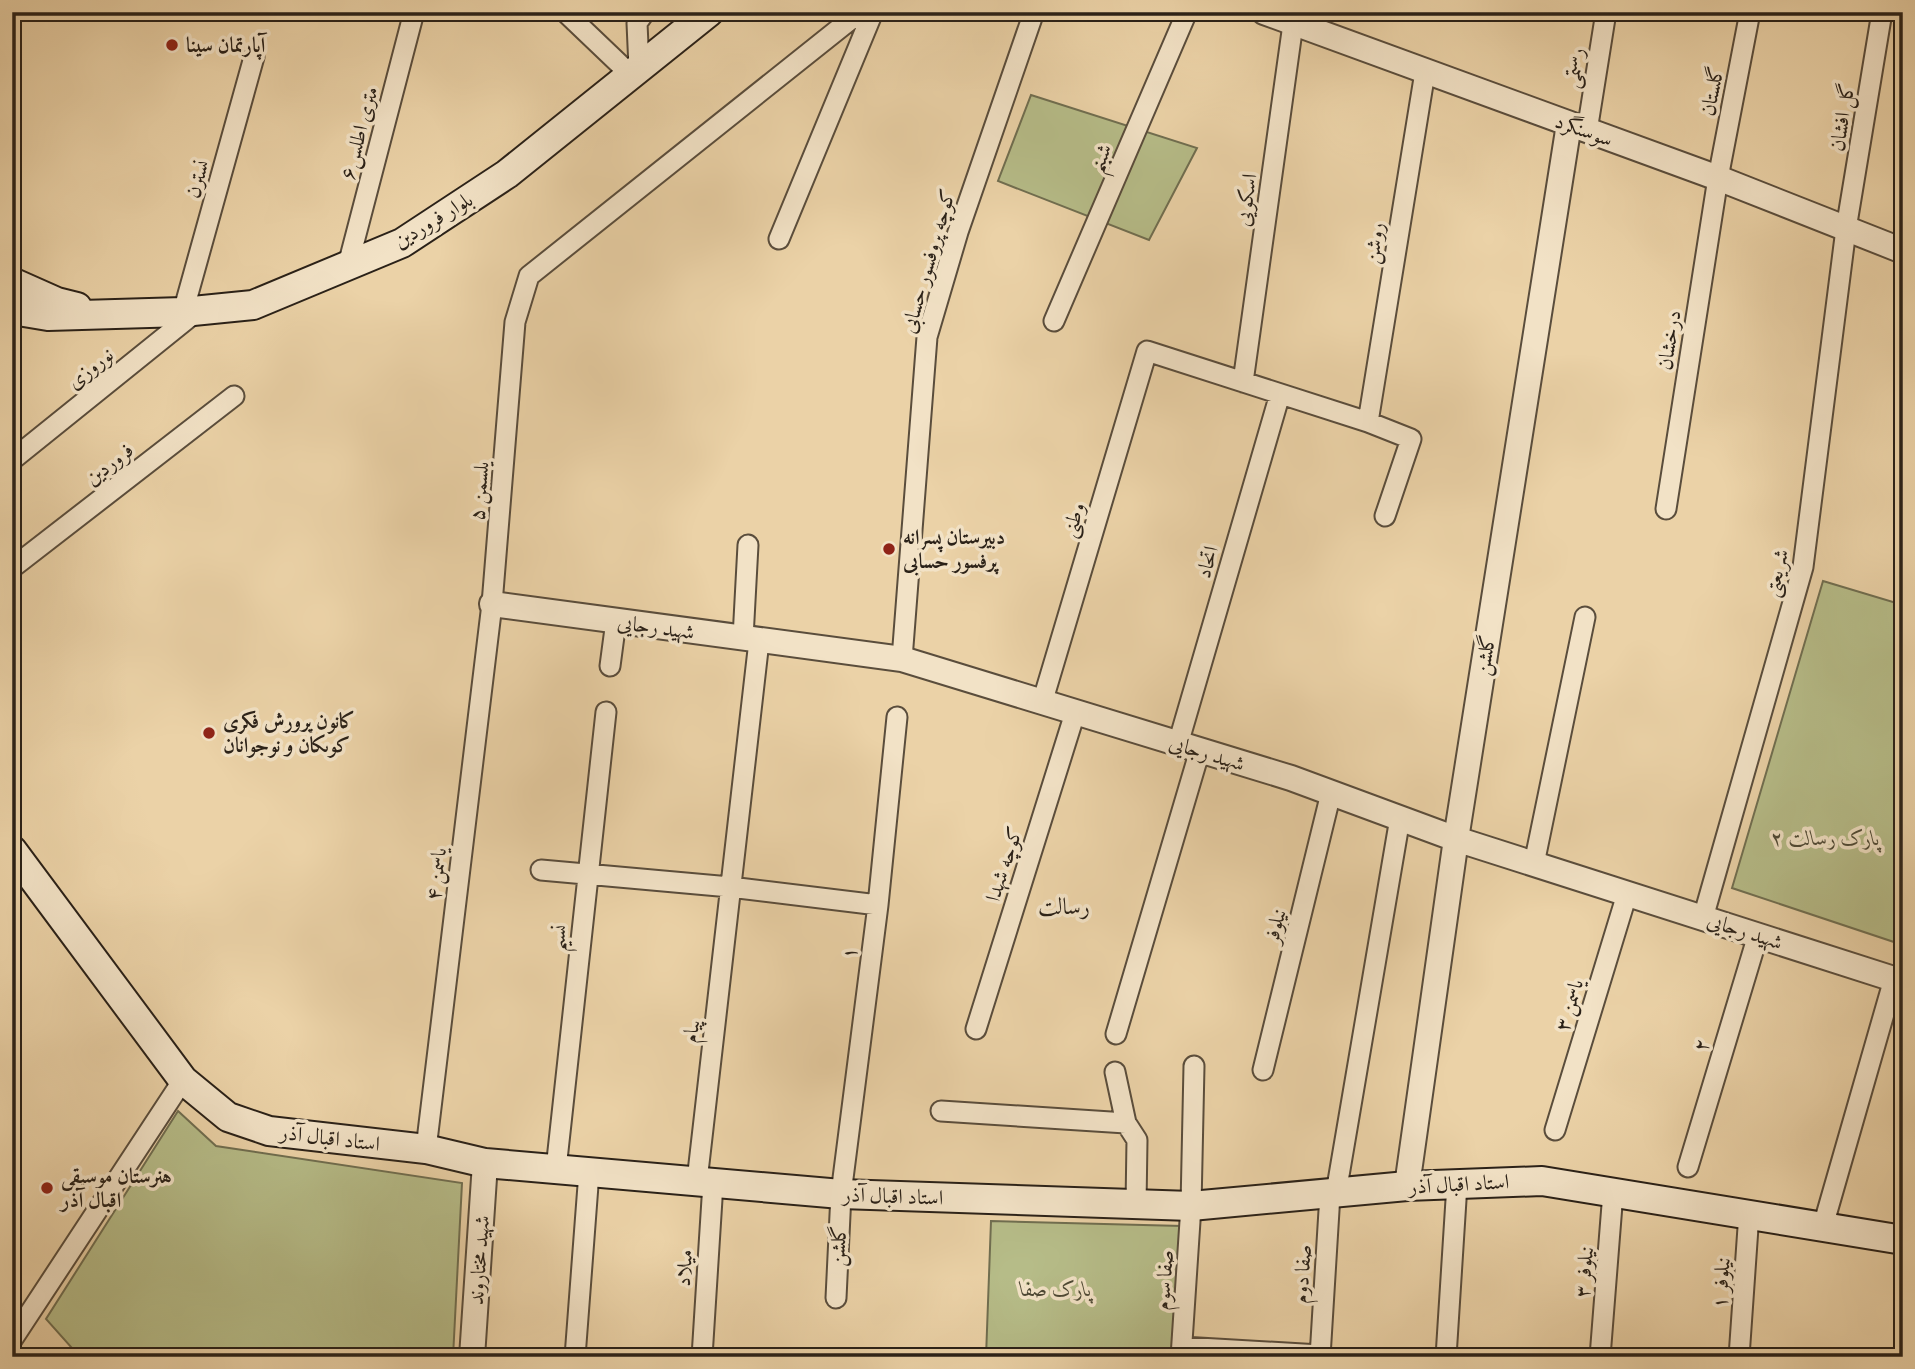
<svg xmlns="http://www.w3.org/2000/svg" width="1915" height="1369" font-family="'IM FELL Great Primer',Amiri,serif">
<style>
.green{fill:#b6bc88;stroke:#706e50;stroke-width:2}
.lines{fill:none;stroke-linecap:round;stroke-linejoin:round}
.minor-casing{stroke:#5a4d3c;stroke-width:23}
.tertiary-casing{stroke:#5a4d3c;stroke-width:28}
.secondary-casing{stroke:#2a2118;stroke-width:32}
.minor{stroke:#f2e2c6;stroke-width:19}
.tertiary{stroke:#f2e2c6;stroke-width:24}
.secondary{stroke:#f2e2c6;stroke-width:28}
.poi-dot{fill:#8f2418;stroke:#f2e2c6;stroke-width:2.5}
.labels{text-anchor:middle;stroke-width:7;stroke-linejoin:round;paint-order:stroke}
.poi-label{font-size:21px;font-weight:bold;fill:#2a2118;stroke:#f2e2c6;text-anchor:start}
.street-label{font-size:21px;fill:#2a2118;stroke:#f2e2c6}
.park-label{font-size:21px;font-style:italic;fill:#4d4834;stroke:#f2e2c6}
.neighbourhood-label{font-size:23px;fill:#2a2118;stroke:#f2e2c6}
</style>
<rect width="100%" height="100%" fill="#ebd2a7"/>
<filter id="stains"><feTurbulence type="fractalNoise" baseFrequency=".00286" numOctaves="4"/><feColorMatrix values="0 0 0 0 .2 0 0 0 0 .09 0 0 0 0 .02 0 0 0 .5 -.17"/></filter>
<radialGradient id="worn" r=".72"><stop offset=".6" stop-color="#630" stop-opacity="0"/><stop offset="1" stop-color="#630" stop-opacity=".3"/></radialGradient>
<!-- green -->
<path class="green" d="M1031,95L1197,148L1149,240L998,181Z
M1823,581L1903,605V945L1732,888Z
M178,1111L216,1146L462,1183L453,1357H66L72,1348L46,1319Z
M991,1221L1182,1226L1171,1357H986Z"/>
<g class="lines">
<defs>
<path id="minor" d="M565,12L631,75
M639,68L637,23L645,12
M1587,131L1606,12
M779,239L873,12
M348,265L414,12
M183,312L254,57
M1054,321L1187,12
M1243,382L1293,24
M1368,422L1425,72
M12,460L197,311
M1666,509L1718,178L1750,12
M12,568L234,396
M743,638L748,545
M902,659L927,337L958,232L1034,12
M610,666L616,621
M1042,703L1147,351L1368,422L1411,439L1385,516
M1178,744L1280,394
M1534,864L1585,617
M541,870L730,887L878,905
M1703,918L1803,567L1846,229L1882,12
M976,1029L1075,713
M1116,1034L1200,750
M1263,1070L1331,793
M1115,1072L1126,1123L1137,1140L1136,1205
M941,1111L1126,1123
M1555,1130L1627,894
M426,1149L492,604L515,322L529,276L860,12
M1688,1167L1758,935
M556,1169L606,712
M697,1181L759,641
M1336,1193L1400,818
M1823,1226L1894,979
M836,1298L841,1194L878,905L897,717
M12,1340L183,1080
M1182,1347L1320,1355
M575,1357L589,1172
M702,1357L713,1183
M1181,1357L1191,1206L1194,1066
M1320,1357L1330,1194
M1446,1357L1457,1184
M1600,1357L1613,1192
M1739,1357L1749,1213"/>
<path id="tertiary" d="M1264,12L1718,178L1903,251
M492,604L902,659L1291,778L1456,839L1903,982
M1407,1186L1456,839L1569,124
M472,1357L485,1163"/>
<path id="secondary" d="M12,282L57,302L77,307
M12,310L48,316L183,312L253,305L402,243L507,174L709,12
M12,850L183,1080L228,1117L269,1131L426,1149L485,1163L841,1194L1191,1206L1407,1186L1542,1181L1903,1240"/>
</defs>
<!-- minor casing -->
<use href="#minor" class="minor-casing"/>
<!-- tertiary casing -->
<use href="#tertiary" class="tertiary-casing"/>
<!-- secondary casing -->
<use href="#secondary" class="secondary-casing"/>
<!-- minor -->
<use href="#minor" class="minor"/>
<!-- tertiary -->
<use href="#tertiary" class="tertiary"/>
<!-- secondary -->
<use href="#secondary" class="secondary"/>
</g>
<!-- markers -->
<g class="poi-dot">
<circle cx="172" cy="45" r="7"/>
<circle cx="889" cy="549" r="7"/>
<circle cx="209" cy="733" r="7"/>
<circle cx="47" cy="1188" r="7"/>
</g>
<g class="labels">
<!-- poi labels -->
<g class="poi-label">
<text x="186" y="52">آپارتمان سینا</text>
<text x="903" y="544">دبیرستان پسرانه<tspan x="903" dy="24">پرفسور حسابی</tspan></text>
<text x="223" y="728">کانون پرورش فکرى<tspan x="223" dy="24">کوىکان و نوجوانان</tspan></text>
<text x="61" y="1183">هنرستان موسیقی<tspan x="61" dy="24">اقبال آذر</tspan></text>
</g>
<!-- street labels -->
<g class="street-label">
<text transform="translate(1574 68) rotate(-81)" y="7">رستمی</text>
<text transform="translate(1712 91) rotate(-79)" y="7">گلستان</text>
<text transform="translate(1842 117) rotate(-81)" y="7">گل افشان</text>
<text transform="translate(1584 130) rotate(20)" y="7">سوسنگرد</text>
<text transform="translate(359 133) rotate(-75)" y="7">۶متری اطلس</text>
<text transform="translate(1100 158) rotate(-67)" y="7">شبنم</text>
<text transform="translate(197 179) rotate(-74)" y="7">نسترن</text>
<text transform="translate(1246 200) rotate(-82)" y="7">اسکویی</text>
<text transform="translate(433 220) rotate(-31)" y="7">بلوار فروردین</text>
<text transform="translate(1374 243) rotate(-81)" y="7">روشن</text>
<text transform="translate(928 261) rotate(-74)" y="7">کوچه پروفسور حسابی</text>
<text transform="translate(1669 340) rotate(-81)" y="7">درخشان</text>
<text transform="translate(90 368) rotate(-39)" y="7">نوروزی</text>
<text transform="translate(109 464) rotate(-38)" y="7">فروردین</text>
<text transform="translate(479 491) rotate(-85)" y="7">یلسمن ۵</text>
<text transform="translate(1073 520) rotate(-73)" y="7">وطنی</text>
<text transform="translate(1207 562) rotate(-74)" y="7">اتحاد</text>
<text transform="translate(1776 573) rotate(-77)" y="7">شریعتی</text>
<text transform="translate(656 627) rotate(8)" y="7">شهید رجایی</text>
<text transform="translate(1485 655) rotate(-81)" y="7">گلشن</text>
<text transform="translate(1207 753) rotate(17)" y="7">شهید رجایی</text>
<text transform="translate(1004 864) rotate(-72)" y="7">کوچه شهدا</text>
<text transform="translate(436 874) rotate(-83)" y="7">یاسمن ۴</text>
<text transform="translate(1275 926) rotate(-76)" y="7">نیلوفر</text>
<text transform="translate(1745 931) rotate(18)" y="7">شهید رجایی</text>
<text transform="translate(558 938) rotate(-84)" y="7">نسیم</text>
<text transform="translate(849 953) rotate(-83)" y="7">۱</text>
<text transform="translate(1569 1005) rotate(-73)" y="7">یاسمن ۳</text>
<text transform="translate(691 1031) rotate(-83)" y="7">پیام</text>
<text transform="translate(1701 1045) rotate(-73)" y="7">۲</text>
<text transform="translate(330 1138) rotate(7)" y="7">استاد اقبال آذر</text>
<text transform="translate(1459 1184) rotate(-3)" y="7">استاد اقبال آذر</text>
<text transform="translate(893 1196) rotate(2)" y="7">استاد اقبال آذر</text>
<text transform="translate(838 1246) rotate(-87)" y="7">گلشن</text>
<text transform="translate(479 1260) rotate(-86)" y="7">شهید مختاروند</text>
<text transform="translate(684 1268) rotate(-86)" y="7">میلاد</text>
<text transform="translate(1584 1272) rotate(-85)" y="7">نیلوفر ۳</text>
<text transform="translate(1302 1274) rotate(-86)" y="7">صفا دوم</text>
<text transform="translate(1164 1280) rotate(-86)" y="7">صفا سوم</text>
<text transform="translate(1721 1283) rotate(-86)" y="7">نیلوفر ۱</text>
</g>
<!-- park labels -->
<g class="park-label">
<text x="1826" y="845">پارک رسالت ۲</text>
<text x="1056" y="1296">پارک صفا</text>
</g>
<!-- neighbourhood labels -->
<g class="neighbourhood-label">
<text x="1064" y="914">رسالت</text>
</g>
</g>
<!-- margin -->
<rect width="1915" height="1369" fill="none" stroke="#ebd2a7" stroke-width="42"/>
<rect x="14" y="14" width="1887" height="1341" fill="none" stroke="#2a2118" stroke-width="3.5"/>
<rect x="21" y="21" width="1873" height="1327" fill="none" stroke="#2a2118" stroke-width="2"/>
<rect width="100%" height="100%" filter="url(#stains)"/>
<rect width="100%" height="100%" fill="url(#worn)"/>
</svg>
